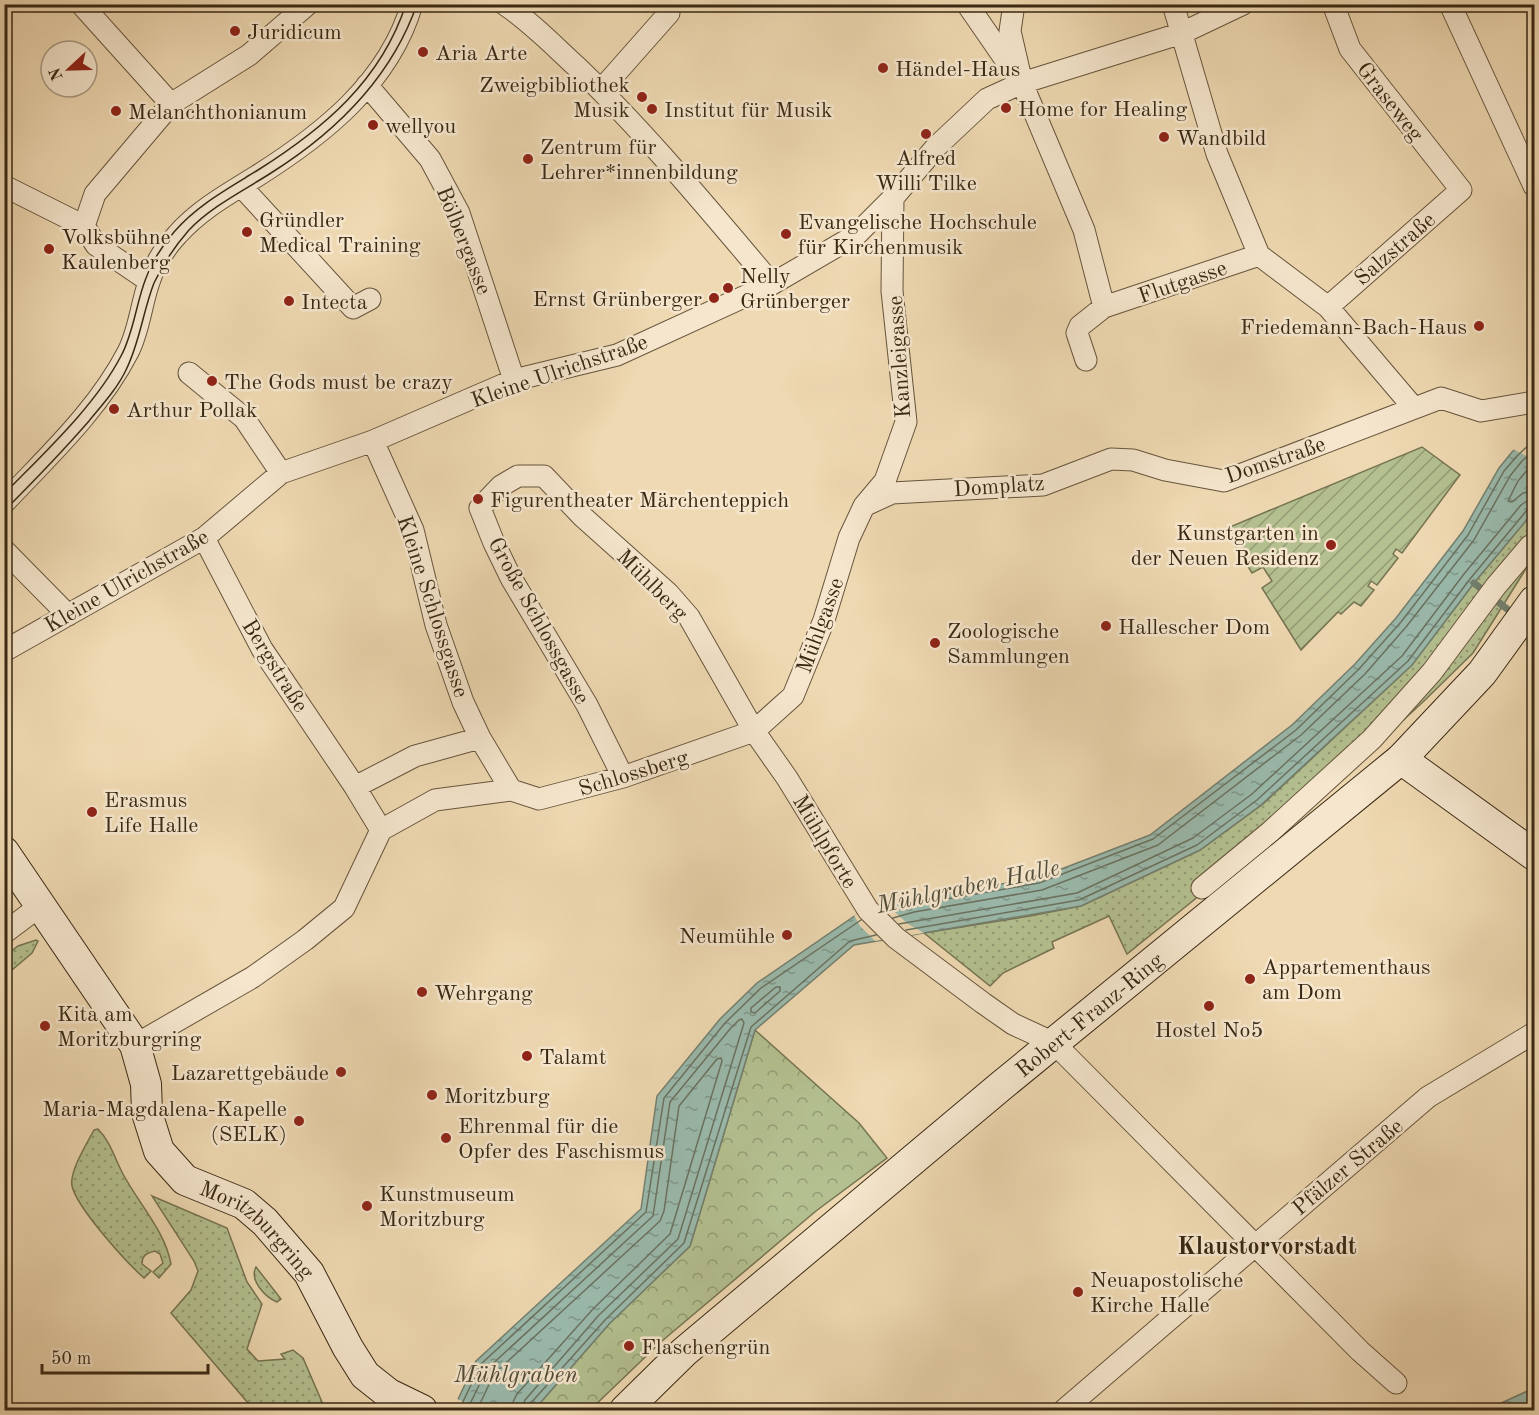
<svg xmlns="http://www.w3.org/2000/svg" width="1539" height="1415" font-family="'Old Standard TT',serif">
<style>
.grass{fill:url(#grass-dots);stroke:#767452;stroke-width:1.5}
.park{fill:url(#park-crowns);stroke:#767452;stroke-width:1.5}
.garden{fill:url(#garden-furrows);stroke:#767452;stroke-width:1.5}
.water{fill:url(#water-ripples);stroke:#738070;stroke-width:1.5}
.pier{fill:#efd9b2}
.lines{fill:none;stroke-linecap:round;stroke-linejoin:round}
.shore{stroke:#6a7260;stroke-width:1.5}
.stream{stroke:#738070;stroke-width:7}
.street-casing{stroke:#66553c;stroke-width:23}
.secondary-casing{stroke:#392914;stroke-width:32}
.street{stroke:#f5e6cd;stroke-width:21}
.secondary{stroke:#f5e6cd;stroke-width:30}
.tram{stroke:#392914;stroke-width:1.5}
.poi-dot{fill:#8f2418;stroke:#f5e6cd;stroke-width:2}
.labels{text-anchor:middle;stroke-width:5;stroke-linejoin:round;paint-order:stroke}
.poi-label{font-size:22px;fill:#392914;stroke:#f5e6cd;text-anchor:start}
.street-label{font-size:22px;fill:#392914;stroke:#f5e6cd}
.water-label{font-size:24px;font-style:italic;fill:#514d3a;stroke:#f5e6cd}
.neighbourhood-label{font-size:24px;font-weight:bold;fill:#392914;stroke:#f5e6cd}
</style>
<defs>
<pattern id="grass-dots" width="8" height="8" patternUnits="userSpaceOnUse" patternTransform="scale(1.5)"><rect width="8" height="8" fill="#b4c090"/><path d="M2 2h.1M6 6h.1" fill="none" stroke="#939c74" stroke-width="1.8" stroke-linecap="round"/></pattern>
<pattern id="park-crowns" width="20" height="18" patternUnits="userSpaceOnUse" patternTransform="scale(1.5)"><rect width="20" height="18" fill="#b4c090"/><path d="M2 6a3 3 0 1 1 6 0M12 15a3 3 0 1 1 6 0" fill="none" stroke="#939c74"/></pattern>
<pattern id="garden-furrows" width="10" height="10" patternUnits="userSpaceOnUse" patternTransform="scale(1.5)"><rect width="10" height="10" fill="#b4c090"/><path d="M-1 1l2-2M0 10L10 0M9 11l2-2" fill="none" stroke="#939c74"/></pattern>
<pattern id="water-ripples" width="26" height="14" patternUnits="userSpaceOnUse" patternTransform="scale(1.5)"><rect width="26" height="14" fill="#9abaad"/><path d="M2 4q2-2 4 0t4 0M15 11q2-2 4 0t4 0" fill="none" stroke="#7f978c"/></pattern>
</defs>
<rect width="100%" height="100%" fill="#efd9b2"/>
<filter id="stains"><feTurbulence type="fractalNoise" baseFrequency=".00333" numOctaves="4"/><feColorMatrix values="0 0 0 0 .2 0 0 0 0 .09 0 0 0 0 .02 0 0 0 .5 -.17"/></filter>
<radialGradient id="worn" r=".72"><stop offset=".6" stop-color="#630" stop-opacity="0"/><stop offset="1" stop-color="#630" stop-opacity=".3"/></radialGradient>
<!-- grass -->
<path class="grass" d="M1534,511V556L1473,653L1424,701L1309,807L1127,954L1109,916L1052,942L1054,948L1003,973L990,986L924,933L1030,916L1081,906L1200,850L1263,804L1412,665L1474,583Z
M36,940L38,941L32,953L5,976V956L18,946Z
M98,1129C110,1141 115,1159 123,1174C139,1204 165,1231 171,1264L159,1278L153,1272L163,1263L160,1254L155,1251C147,1253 142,1255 142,1264L151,1271L144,1278C126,1262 77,1208 72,1186C69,1172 87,1143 94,1130Z
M152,1196L227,1228L247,1282L262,1304L247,1349L258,1361L285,1359L281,1354L293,1350L303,1358L325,1409L254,1410L171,1313L191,1290L198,1271L194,1261Z
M256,1267L281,1299L277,1302C265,1297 249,1280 256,1267Z"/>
<!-- park -->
<path class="park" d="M755,1030L859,1123L887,1158L816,1211L662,1341L590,1410H534L609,1324L690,1246Z"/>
<!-- garden -->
<path class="garden" d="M1422,447L1460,475L1402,553L1396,549L1393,554L1398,558L1377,585L1371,581L1368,586L1374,590L1361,606L1354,602L1341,614L1338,612L1301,650L1262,588L1272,581L1263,567L1252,573L1225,529Z"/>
<!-- water -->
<path class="water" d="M1534,432V511L1474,583L1412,665L1261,805L1200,850L1081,906L854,945L755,1030L690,1246L609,1324L534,1410H453L476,1361L641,1209L657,1096L720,1019L757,983L859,913L910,899L1038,878L1150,835L1292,725L1355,664L1396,618L1463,531L1499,468L1512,452Z
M1534,1388V1410H1486Z"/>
<!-- pier -->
<path class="pier" d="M1534,429V460L1511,448Z
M886,904L908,924L924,933L875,941L860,926L854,915Z
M455,1398L481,1410H450Z"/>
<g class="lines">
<!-- shore -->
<path class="shore" d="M1534,462L1518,481L1508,501L1512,502L1523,493L1534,491
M887,912L912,905L1039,883L1153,839L1296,730L1359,669L1401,622L1468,535L1504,471L1517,456L1534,440
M893,918L914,912L1042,890L1158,845L1301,735L1365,674L1406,627L1474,540L1510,476L1522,461L1534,450
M899,924L1077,893L1193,838L1252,794L1402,656L1464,574L1521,505L1527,501L1534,500
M906,930L1079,900L1197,845L1257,800L1408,661L1470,579L1527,510L1534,508
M776,987H780V991L755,1013L751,1012V1008Z
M459,1410L481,1364L646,1212L664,1098L725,1023L761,988L861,920
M467,1410L487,1369L653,1216L670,1102L730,1029L739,1020L742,1019L744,1023L678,1239L599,1315L525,1400L521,1410
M477,1410L494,1374L660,1221L664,1211L679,1106L717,1059L721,1058L722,1061L670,1234L593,1309L517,1394L513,1402L512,1410
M529,1410L530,1404L605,1320L684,1243L751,1027L850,941L876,935"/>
<!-- stream -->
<path class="stream" d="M1474,583L1516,616"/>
<defs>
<path id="street" d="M81,4L171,104
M504,4C531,22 553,45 577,67C647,134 709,210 772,284
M967,4L1016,75
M1014,4L1010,31L1022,83L1084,230L1104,307
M1173,4L1217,154L1259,255L1328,307L1413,407
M1450,4L1534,186
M367,85L430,159L459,213L514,380
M601,90L669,13L668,4
M4,186L84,226L96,245L149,281
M241,186L353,308L370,299
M84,226L95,194L171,104L249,55L308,4
M1328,307L1461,190L1350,49L1333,4
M1086,360L1077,333L1080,326L1104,307L1259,255
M189,373L244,418L281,473
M373,441L413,530L436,625L463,702L480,738L511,790
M4,503C49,455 98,410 128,352C139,331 141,305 149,282C154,266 165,248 177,235C199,210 228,194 257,176C322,135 389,83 412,4
M868,504L892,493L1043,485L1111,459L1133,460L1165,470L1224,481L1441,398L1481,411L1534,402
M204,538L262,649L355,787
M4,550L68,615
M4,651L204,538L281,473L373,441L514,380L617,355L772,284L856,235L893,198L936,147L987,99L1022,83L1182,33L1243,4
M623,777L587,705L511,578L494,543L480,508L501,486L518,476H544L583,517L668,593L689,617L754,731L787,778L868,910L896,938L983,1003L1013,1024L1054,1043L1360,1351L1396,1383
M381,830L355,787L415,756L480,738
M1202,888L1270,832L1372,739L1432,672L1496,586L1530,546L1534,545
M4,933L40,906
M135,1045L253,977L305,940L344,908L381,830L435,800L511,790L539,799L623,777L754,731L793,696L824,620L849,538L864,506L885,481L906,422L892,291L893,198
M1064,1410L1428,1097L1534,1033"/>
<g id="secondary">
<path d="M1401,759L1534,855"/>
<path id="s1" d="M4,852L135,1045L146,1084L147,1113L159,1151L185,1180L244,1204L265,1222L309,1273L348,1348L365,1375L389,1394L422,1410"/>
<path id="s2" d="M625,1410L684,1352L1001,1086L1401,759L1482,673L1534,601"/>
</g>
</defs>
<!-- street casing -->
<use href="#street" class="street-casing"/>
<!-- secondary casing -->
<use href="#secondary" class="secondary-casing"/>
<!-- street -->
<use href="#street" class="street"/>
<!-- secondary -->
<use href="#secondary" class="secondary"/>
<!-- tram -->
<path class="tram" d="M1534,335C1530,355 1529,375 1534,395
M4,494C44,453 95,406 121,356C134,332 136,303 146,278C152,261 163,245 174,232C197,205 229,188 258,170C323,129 381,81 406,4
M4,511C33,482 62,452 89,421C102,405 117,389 126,370C140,342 143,311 154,283C163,264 175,246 189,230C212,206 243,191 271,173C336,132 391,79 417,4"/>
</g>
<!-- markers -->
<g class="poi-dot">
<circle cx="235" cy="31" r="6"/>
<circle cx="423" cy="52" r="6"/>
<circle cx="883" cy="68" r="6"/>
<circle cx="642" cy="97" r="6"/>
<circle cx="1006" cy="108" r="6"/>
<circle cx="652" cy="109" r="6"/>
<circle cx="116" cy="111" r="6"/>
<circle cx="373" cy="125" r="6"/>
<circle cx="926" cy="134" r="6"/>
<circle cx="1164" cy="137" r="6"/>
<circle cx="528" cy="159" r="6"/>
<circle cx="247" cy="232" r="6"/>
<circle cx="786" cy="234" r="6"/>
<circle cx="49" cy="249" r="6"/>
<circle cx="728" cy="288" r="6"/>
<circle cx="714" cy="298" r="6"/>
<circle cx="289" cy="301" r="6"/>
<circle cx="1479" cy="326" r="6"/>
<circle cx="212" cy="381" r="6"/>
<circle cx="114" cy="409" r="6"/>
<circle cx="478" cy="499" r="6"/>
<circle cx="1331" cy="545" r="6"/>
<circle cx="1106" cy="626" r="6"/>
<circle cx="935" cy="643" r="6"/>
<circle cx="92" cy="812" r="6"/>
<circle cx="787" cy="935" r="6"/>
<circle cx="1250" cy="979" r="6"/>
<circle cx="422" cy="992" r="6"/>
<circle cx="1209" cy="1006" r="6"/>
<circle cx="45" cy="1026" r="6"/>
<circle cx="527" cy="1056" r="6"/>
<circle cx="341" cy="1072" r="6"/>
<circle cx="432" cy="1095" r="6"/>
<circle cx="299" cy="1121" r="6"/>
<circle cx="446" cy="1138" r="6"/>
<circle cx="367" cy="1206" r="6"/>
<circle cx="1078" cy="1292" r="6"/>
<circle cx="629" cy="1346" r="6"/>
</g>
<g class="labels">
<!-- poi labels -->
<g class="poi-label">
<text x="247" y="39">Juridicum</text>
<text x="435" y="60">Aria Arte</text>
<text x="895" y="76">Händel-Haus</text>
<text x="630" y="92" text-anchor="end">Zweigbibliothek<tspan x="630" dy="25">Musik</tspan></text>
<text x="1018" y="116">Home for Healing</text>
<text x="664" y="117">Institut für Musik</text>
<text x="128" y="119">Melanchthonianum</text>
<text x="385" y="133">wellyou</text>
<text x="1176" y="145">Wandbild</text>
<text x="540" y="154">Zentrum für<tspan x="540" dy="25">Lehrer*innenbildung</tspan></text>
<text x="926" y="165" text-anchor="middle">Alfred<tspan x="926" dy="25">Willi Tilke</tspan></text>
<text x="259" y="227">Gründler<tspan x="259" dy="25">Medical Training</tspan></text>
<text x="798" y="229">Evangelische Hochschule<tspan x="798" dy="25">für Kirchenmusik</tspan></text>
<text x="61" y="244">Volksbühne<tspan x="61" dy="25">Kaulenberg</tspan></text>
<text x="740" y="283">Nelly<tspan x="740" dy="25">Grünberger</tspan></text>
<text x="702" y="306" text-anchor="end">Ernst Grünberger</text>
<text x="301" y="309">Intecta</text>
<text x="1467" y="334" text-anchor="end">Friedemann-Bach-Haus</text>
<text x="224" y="389">The Gods must be crazy</text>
<text x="126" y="417">Arthur Pollak</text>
<text x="490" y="507">Figurentheater Märchenteppich</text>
<text x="1319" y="540" text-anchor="end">Kunstgarten in<tspan x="1319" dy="25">der Neuen Residenz</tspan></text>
<text x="1118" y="634">Hallescher Dom</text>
<text x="947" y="638">Zoologische<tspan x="947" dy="25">Sammlungen</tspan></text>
<text x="104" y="807">Erasmus<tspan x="104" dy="25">Life Halle</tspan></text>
<text x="775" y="943" text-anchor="end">Neumühle</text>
<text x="1262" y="974">Appartementhaus<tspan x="1262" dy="25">am Dom</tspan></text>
<text x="434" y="1000">Wehrgang</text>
<text x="57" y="1021">Kita am<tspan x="57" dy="25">Moritzburgring</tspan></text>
<text x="1209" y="1037" text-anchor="middle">Hostel No5</text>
<text x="539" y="1064">Talamt</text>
<text x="329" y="1080" text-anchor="end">Lazarettgebäude</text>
<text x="444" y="1103">Moritzburg</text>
<text x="287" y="1116" text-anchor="end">Maria-Magdalena-Kapelle<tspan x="287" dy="25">(SELK)</tspan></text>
<text x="458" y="1133">Ehrenmal für die<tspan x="458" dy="25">Opfer des Faschismus</tspan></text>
<text x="379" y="1201">Kunstmuseum<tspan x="379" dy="25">Moritzburg</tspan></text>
<text x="1090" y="1287">Neuapostolische<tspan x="1090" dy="25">Kirche Halle</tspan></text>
<text x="641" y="1354">Flaschengrün</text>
</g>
<!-- street labels -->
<g class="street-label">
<text transform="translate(1391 101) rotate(52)" y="8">Graseweg</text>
<text transform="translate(465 240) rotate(68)" y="8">Bölbergasse</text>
<text transform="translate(1394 248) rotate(-41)" y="8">Salzstraße</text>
<text transform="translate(1182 281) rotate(-19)" y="8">Flutgasse</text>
<text transform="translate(898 357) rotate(-94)" y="8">Kanzleigasse</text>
<text transform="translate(559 370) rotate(-19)" y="8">Kleine Ulrichstraße</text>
<text transform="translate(1275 459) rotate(-19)" y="8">Domstraße</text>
<text transform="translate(999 485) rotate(-4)" y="8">Domplatz</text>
<text transform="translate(126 580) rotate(-30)" y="8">Kleine Ulrichstraße</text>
<text transform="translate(653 584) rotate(45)" y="8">Mühlberg</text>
<text transform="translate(434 606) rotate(72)" y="8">Kleine Schlossgasse</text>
<text transform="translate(540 620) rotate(61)" y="8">Große Schlossgasse</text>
<text transform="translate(819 625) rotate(-70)" y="8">Mühlgasse</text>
<text transform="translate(276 665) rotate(58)" y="8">Bergstraße</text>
<text transform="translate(633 772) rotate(-17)" y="8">Schlossberg</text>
<text transform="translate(826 841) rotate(59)" y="8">Mühlpforte</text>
<text dy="8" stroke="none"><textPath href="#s2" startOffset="610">Robert-Franz-Ring</textPath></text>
<text transform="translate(1347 1166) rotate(-40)" y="8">Pfälzer Straße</text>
<text dy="8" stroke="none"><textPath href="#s1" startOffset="471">Moritzburgring</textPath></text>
</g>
<!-- water labels -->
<g class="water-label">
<text transform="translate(968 886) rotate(-12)" y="8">Mühlgraben Halle</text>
<text x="516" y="1382">Mühlgraben</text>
</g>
<!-- neighbourhood labels -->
<g class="neighbourhood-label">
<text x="1267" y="1254">Klaustorvorstadt</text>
</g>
</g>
<!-- margin -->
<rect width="1539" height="1415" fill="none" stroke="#efd9b2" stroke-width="24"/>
<rect x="6" y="6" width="1527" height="1403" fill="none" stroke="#392914" stroke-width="3"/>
<rect x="12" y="12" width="1515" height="1391" fill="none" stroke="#392914" stroke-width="1.5"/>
<!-- north arrow -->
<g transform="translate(69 69) rotate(248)"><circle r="28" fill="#f5e6cd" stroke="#aa9a83" stroke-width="1.5"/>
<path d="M0-4.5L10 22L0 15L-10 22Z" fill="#8f2418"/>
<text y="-9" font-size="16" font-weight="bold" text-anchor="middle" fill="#392914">N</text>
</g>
<!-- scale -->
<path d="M42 1364v9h166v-9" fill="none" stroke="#392914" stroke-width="3"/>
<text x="51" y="1364" font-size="18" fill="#392914" stroke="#f5e6cd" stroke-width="4.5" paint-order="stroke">50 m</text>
<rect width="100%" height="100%" filter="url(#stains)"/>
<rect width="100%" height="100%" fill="url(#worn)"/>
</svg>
